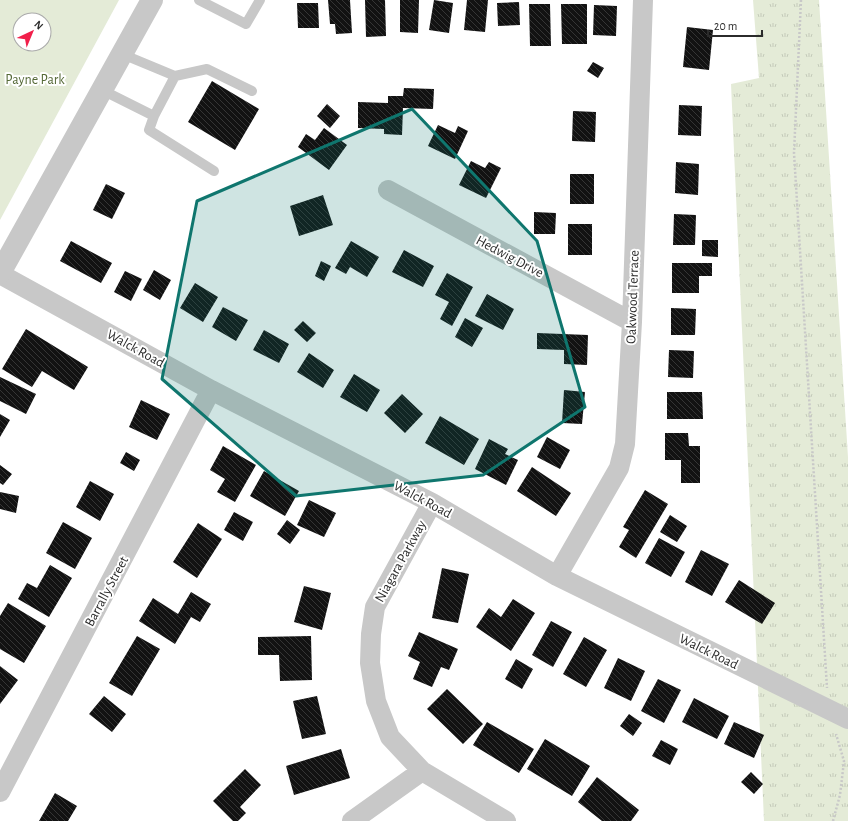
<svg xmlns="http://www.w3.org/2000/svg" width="848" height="821" font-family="'Alegreya Sans',sans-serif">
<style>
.grass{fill:url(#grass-tufts)}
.park{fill:#e4ebd7;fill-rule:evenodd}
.building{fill:url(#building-back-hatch)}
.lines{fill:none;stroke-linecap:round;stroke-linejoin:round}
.path{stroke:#c8c8c8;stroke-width:2.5;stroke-dasharray:2 2;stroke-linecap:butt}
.service{stroke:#c8c8c8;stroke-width:10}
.minor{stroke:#c8c8c8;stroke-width:20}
.tertiary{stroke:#c8c8c8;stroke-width:22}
.marked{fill:#0f766e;fill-opacity:0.2;stroke:#0f766e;stroke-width:3;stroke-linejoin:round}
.labels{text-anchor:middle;stroke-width:4;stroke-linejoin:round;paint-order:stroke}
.park-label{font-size:14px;fill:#556937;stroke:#fff}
.street-label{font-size:14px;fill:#2b2b2b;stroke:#fff}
</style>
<defs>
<pattern id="grass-tufts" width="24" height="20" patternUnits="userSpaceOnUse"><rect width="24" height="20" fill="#e4ebd7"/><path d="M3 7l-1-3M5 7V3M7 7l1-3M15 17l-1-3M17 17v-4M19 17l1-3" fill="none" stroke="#c4cab9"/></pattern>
<pattern id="building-back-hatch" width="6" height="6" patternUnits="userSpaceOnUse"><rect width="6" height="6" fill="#121212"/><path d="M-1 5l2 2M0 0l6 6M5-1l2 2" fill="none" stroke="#353535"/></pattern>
</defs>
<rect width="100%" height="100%" fill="#fff"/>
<!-- grass -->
<path class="grass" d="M753,0H819L848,457V821H764L731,84L759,78Z"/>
<!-- park -->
<path class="park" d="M0,0H119L0,220ZM20,20H44V44H20Z"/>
<!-- building -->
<path class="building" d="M328,0H350L352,33L336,34L335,24H330Z
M365,0H385L386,36L366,37Z
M400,0H419L418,33L400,32Z
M434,0L453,3L449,33L429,30Z
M467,0H488L485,32L464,30Z
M519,2L520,25L498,26L497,3Z
M297,3H318L319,28H298Z
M529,4H550L551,46H530Z
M561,4H587V44H562Z
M594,5L617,6L616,36L593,35Z
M687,27L713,30L709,70L683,67Z
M593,62L604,68L598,78L587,71Z
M212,81L259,109L235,150L188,122Z
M404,88L434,89L433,109L403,108L402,135L384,134V129L358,128V102L388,103V96H403Z
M327,104L340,116L330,128L317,116Z
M679,105L702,106L701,136L678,135Z
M573,111L596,112L595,142L572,141Z
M438,125L455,133L458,126L468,131L455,159L428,146Z
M324,128L347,145L329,170L298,147L306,134L315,140Z
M471,161L485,168L489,162L501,168L486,198L459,185Z
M676,162L699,164L698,195L675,193Z
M570,174H594V204H570Z
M106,184L125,193L112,219L93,210Z
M323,195L333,225L299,236L290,206Z
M534,212L556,213L555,234H534Z
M674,214L696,215L695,245H673Z
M568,224H592V255H568Z
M702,240H718V257L702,256Z
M71,241L112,263L101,283L60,261Z
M351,241L379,257L367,277L350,267L346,274L335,268Z
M404,250L434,266L423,287L392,272Z
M321,261L331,266L324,281L315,276Z
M672,263H712V276H699V293H672Z
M154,270L171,280L160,300L143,290Z
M125,271L142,279L131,301L114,292Z
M447,273L473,287L452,326L440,319L449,302L435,295Z
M195,283L218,297L203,322L180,308Z
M487,294L514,309L503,330L475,316Z
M223,307L248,320L236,341L212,327Z
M671,308L696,309L695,335H671Z
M465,318L483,328L472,347L455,337Z
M303,321L316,333L307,342L294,330Z
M26,329L88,367L74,390L42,371L32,387L2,369Z
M264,330L289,344L279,363L253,350Z
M537,333L588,335L587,365L564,364V350L537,349Z
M669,350L694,351L693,378L668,377Z
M309,353L334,370L323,388L297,372Z
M354,374L380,390L367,412L340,397Z
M0,377L36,394L26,414L0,401Z
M564,390L585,392L582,424L562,423Z
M667,392H702L703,419H667Z
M402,394L423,414L405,433L384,413Z
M141,400L170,414L157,440L129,427Z
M0,414L10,420L0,437Z
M440,416L479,439L464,465L425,443Z
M665,433H688L689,446H700V483H681V460H665Z
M547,437L570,450L560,469L537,457Z
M489,439L508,449L505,454L518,460L506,485L475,469Z
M223,446L256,465L235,502L217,492L225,479L210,470Z
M126,452L140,460L134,471L120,463Z
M0,465L12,474L3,485L0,483Z
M532,467L571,493L556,516L517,491Z
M264,471L299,491L285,516L250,496Z
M90,481L114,494L100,521L76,507Z
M645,490L668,504L636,558L619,547L629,530L623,527Z
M0,492L19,496L16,513L0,509Z
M309,500L336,513L324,537L297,525Z
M234,512L253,522L243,541L224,530Z
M670,515L687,526L677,542L660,532Z
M287,520L300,530L290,544L277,534Z
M63,522L92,538L75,569L46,553Z
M198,523L222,539L197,578L173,562Z
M659,538L685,552L671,577L645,563Z
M701,550L729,564L712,596L685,582Z
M50,565L72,578L49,617L18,599L27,583L37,588Z
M442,568L469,574L458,623L432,618Z
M739,580L775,603L762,624L725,602Z
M304,586L331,593L322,630L294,622Z
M191,592L211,604L200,622L191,617L175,644L139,621L153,598L178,614Z
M513,599L535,613L511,651L476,627L489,608L501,617Z
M8,603L46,626L24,663L0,649V616Z
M551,621L572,632L553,667L532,655Z
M419,632L458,649L449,670L441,667L432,687L413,679L420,662L408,656Z
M137,636L160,649L132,696L109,683Z
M311,636L312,680L280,681L279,655H258V637Z
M584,637L607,650L586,687L563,674Z
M618,658L645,671L631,701L604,688Z
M516,659L533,669L522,689L505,679Z
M0,666L18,680L0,704Z
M658,679L681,690L664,723L641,711Z
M447,689L483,724L463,744L427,709Z
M104,696L126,714L112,732L89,714Z
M317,696L326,734L302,739L293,701Z
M694,698L729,716L717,739L682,722Z
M629,714L642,723L633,736L620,726Z
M487,722L534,749L519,773L473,745Z
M734,722L764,735L754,758L724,744Z
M545,739L590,766L572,796L527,769Z
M661,740L678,749L670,765L652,756Z
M341,749L350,778L294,795L286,766Z
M245,769L261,785L240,807L246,813L238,821H233L213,801Z
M751,772L763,784L754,794L741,782Z
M597,777L639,810L631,821H602L578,802Z
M55,793L77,806L68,821H39Z"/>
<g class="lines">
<!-- path -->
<path class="path" d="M801,0L794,153L827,688
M833,821L840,795L844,761L836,734"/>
<!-- service -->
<path class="service" d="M199,0L246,24L260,0
M175,76L207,69L252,91
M102,90L154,116L175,76L122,54
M154,116L149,130L214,171"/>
<!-- minor -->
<path class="minor" d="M388,190L632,322
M0,274L211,390L432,503L557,576L848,719
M432,503L375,607L371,634L370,663L376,701L390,737L422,771L506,821
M557,576L619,468L625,444L632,322L643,0
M0,792L211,390
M352,821L422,771"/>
<!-- tertiary -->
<path class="tertiary" d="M0,273L152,0"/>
</g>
<!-- marked area -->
<path class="marked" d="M412,109L537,241L585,407L483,475L296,496L162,379L197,201Z"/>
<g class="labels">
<!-- park labels -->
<g class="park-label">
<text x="35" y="84">Payne Park</text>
</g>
<!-- street labels -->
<g class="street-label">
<text transform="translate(510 256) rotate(28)" y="5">Hedwig Drive</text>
<text transform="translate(632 297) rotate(-88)" y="5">Oakwood Terrace</text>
<text transform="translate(136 348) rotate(29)" y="5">Walck Road</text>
<text transform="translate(423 499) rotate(28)" y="5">Walck Road</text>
<text transform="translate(400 561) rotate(-61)" y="5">Niagara Parkway</text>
<text transform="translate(106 591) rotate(-62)" y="5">Barrally Street</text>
<text transform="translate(709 651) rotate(26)" y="5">Walck Road</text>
</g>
</g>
<!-- north arrow -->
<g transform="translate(32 32) rotate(44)"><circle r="19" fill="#ffffff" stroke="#aaaaaa"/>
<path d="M0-3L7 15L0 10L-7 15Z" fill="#f11f4a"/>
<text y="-6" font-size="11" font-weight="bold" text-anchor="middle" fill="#2b2b2b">N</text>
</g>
<!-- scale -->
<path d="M708 30v6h54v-6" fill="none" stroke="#2b2b2b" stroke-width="2"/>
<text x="714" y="30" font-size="12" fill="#2b2b2b" stroke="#ffffff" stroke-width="3" paint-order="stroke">20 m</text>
</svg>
